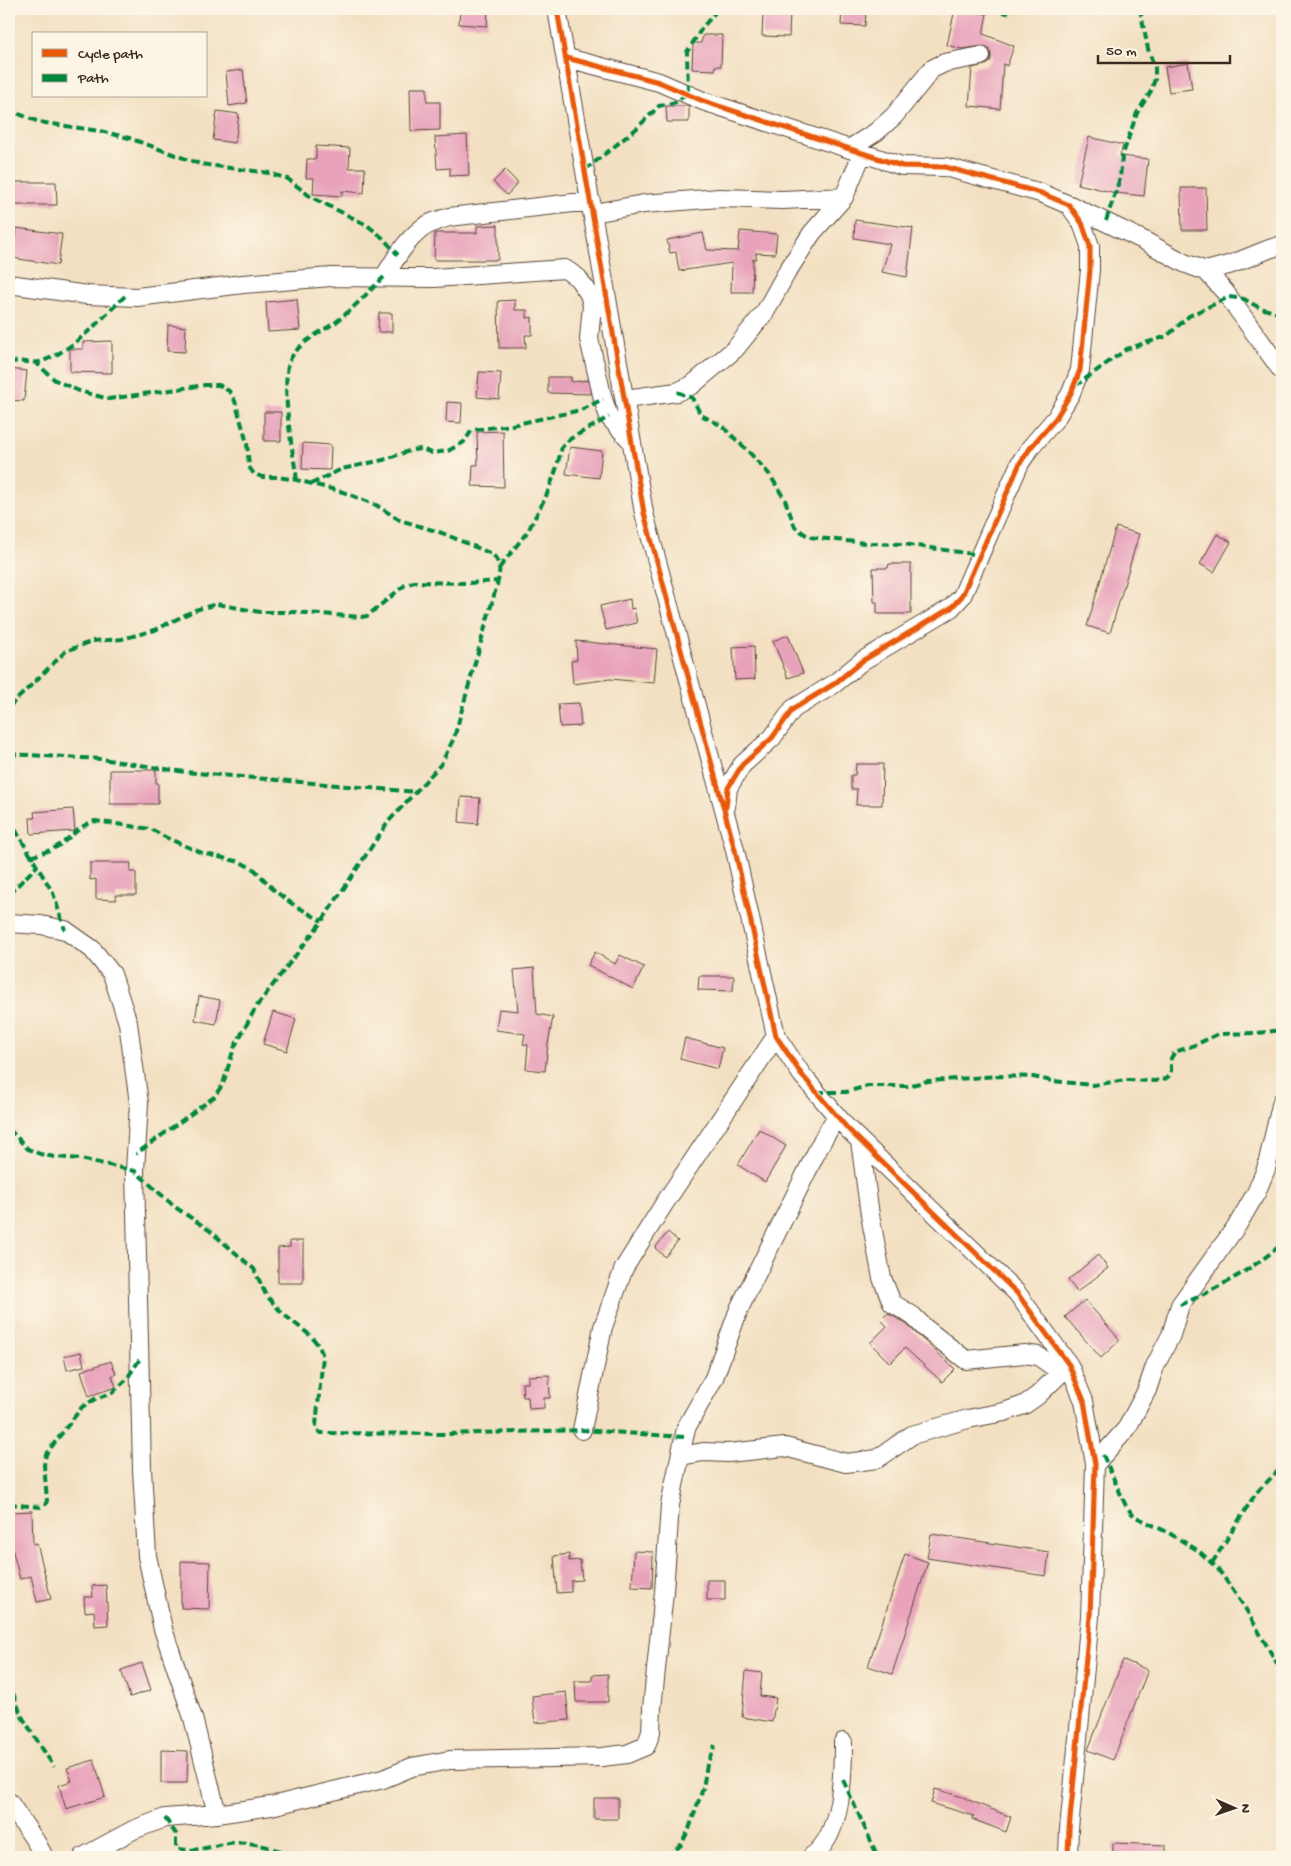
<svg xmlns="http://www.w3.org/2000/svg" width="1291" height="1866" font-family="'Gochi Hand',sans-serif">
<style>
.building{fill:#e8a3bb}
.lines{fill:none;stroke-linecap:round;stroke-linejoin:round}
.minor-casing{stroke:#574537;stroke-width:20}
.minor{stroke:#fff;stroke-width:18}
.quiet{stroke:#00873e;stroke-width:4;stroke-dasharray:8 4;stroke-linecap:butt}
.cycleway-casing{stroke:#fcf5e5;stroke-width:8}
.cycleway{stroke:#e8590c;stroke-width:5}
</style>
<rect width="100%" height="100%" fill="#fcf5e5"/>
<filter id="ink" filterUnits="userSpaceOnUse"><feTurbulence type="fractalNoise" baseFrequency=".02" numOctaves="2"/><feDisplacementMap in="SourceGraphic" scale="10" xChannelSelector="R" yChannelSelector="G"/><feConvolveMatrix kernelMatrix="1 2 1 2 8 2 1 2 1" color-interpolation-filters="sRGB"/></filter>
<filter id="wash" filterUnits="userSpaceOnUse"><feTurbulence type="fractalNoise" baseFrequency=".0096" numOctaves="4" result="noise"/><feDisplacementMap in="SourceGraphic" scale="20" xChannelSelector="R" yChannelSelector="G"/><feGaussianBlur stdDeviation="1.12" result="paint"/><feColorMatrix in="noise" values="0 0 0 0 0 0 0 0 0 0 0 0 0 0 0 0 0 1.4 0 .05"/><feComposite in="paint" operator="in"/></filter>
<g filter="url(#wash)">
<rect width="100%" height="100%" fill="#f3e0c2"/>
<g id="blocks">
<!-- building -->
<path class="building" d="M460,9H488L487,26L459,24Z
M842,9H866L865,26L841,25Z
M955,9H963L987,14L983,34L1014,46L1007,66L1003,64L1000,109L969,106L972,68L988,64L991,60V55L989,49L984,46L962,49L947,45Z
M763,11L790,12L789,37L762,36Z
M703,35H722L721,66H715V70L692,69L693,43H701Z
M1188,63L1192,89L1169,92L1165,67Z
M243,70L247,103L229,106L226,72Z
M410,88H427V102H440V130L411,131Z
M666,106H689V122H667Z
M217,111L239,114L235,143L213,140Z
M467,135L469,175L450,176V168L437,169L435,137Z
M1089,137L1123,145L1120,156L1148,159L1144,196L1116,193L1078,184Z
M316,146L350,148L349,168H365L364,193L342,191V196L313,194L314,178H306L307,159H316Z
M505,170L518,183L507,195L493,182Z
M12,182H56L57,205H12Z
M1181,188H1206L1207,230H1182Z
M855,220L913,228L907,277L882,272L890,244L854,238Z
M498,225V260H434L435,233H477V226Z
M16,228L62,234L58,265L12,258Z
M740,231L777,234L775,254L756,253V259H753L752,292H731L732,263L679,271L676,252L670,253L667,240L703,233L707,250L738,251Z
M297,299L300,330L268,332L266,302Z
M515,300V310H527V318L532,317V335H525L526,348H499L498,301Z
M379,313H392V332H378Z
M168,325L186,327L185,352L167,351Z
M112,341V373L70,372V349H83V342Z
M9,369L27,371L24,401L9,400Z
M479,372L501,373L499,399L477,397Z
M548,377H571V382L588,380L591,394L548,393Z
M447,402L462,403L461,423L446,422Z
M264,412H281V441H264Z
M503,431L504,487L472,486L473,465H478L477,432Z
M303,443L331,445L330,470L302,469Z
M570,447L602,451L599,478L566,474Z
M1116,527L1139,534L1110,633L1087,626Z
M1217,534L1231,542L1214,572L1200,564Z
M889,564H911V614H877V602H874L873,568H888Z
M630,599L631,609L634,608L637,623L606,630L600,606Z
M788,635L803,673L788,678L773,641Z
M576,641L657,649L654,683L610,679L573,684L571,661L577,660Z
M754,646L755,679L735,680L733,647Z
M579,703L581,726L560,727L558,704Z
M856,764H883L882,805H856L857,789H851V775H855Z
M110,770H156V783H158V804H110Z
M461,797L480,798L478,824L459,822Z
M73,809L75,831L31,834L30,818H35L34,812Z
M90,863H131L130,872H136V895H116V900L96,899V879L90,880Z
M595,952L615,964L620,955L644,967L633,989L588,965Z
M534,968L537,1014L553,1017L548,1044L545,1071L526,1069L528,1045L523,1044L525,1034L496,1030L499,1009L518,1011L514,970Z
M699,976H734L733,991L698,990Z
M199,996L220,1000L216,1024L195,1020Z
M273,1012L296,1019L287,1051L263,1044Z
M685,1038L723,1048L718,1069L680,1059Z
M759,1129L786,1146L765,1182L738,1165Z
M668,1232L678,1241L665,1257L655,1248Z
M290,1241H303V1283H278V1248L290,1247Z
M1098,1255L1108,1268L1077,1292L1068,1280Z
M1085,1300L1120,1340L1101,1358L1065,1317Z
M888,1313L906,1324L955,1369L942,1382L905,1348L890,1363L870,1343L887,1326L881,1320Z
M81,1352L84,1366L67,1370L64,1356Z
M111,1361L116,1374L112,1376L116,1387L89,1396L81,1371Z
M549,1375L550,1398H544V1408L529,1409L528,1397H523L522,1383H528V1376Z
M32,1511L33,1544L37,1543L51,1599L37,1602L31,1576L20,1579L11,1544H9V1512Z
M931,1534L1049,1552L1046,1576L927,1558Z
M634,1551L653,1552L652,1588L632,1587Z
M569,1554V1561L580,1560L582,1580L571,1581V1592L557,1593L554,1556Z
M905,1554L928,1562L892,1674L868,1666Z
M181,1561L210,1562L209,1609L181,1608Z
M707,1580H725V1600H707Z
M106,1585L108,1625L95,1626L94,1611L85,1612L84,1597H93L92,1586Z
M1123,1660L1148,1670L1113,1760L1088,1750Z
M142,1663L151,1690L130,1697L121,1670Z
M746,1671L762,1673L760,1696L776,1698L772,1722L742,1717Z
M608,1674V1702H576L575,1681H592V1675Z
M566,1692L569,1720L535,1723L532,1696Z
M161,1750L188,1751L187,1783H161Z
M94,1760L105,1797L66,1809L59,1785L72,1781L67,1768Z
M935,1789L966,1798V1799L1011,1817L1006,1832L972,1819L974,1816L931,1803Z
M594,1798H618V1819H594Z
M1113,1843L1166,1845V1857H1113Z"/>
</g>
</g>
<g filter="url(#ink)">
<use href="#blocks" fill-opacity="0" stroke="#574537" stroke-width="1"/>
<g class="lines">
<defs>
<path id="minor" d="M557,9L644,513L735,850L776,1036L802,1075L848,1129L1017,1293L1069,1365L1084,1401L1095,1464L1092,1561L1090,1617L1069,1829L1068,1857
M567,58L659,82L703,101L902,166L945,167L1041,193L1069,205L1082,223L1090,246V270L1080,370L1071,393L1056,418L1031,447L1020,463L962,596L951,608L862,661L834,684L793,709L772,738L742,765L728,788L726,807
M849,149L876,132L894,116L932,69L944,63L981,56
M1070,205L1143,240L1184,263L1206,271L1232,264L1269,249L1282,245
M593,213L644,204L719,198L783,200L844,197
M1206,271L1225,292L1282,371
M384,277C394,261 405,242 420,230C428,223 439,220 449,217L591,201
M9,284L87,295L137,297L243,284L331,277L434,278L565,269L578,278L589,294L592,305L589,339L603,399L609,417L632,442
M625,399L677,392L692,385L735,349L765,312L787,272L812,233L844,197L862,154
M9,923L41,925L65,930L92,949L112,974L128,1023L139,1103L135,1171L142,1469L147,1556L163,1629L193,1718L217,1814
M860,1141L870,1215L882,1278L892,1303L913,1316L925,1328L966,1360L1024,1354L1038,1356L1061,1372
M582,1430L603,1327L624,1268L664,1204L776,1036
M681,1456L703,1452L728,1453L785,1447L846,1463L877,1459L912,1435L968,1419L1004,1412L1024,1405L1037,1396L1069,1365
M1095,1464L1127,1428L1147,1390L1155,1366L1171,1335L1180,1305L1238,1224L1256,1193L1266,1169L1282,1101
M9,1802L36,1842L44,1857
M83,1857L133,1830L165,1818L217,1814L271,1806L383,1779L412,1767L450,1760L602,1757L627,1754L646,1746L651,1732L652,1708L664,1592L670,1505L686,1428L714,1378L739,1309L822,1141L837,1116
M811,1857C842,1836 843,1777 843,1742"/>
</defs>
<!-- minor casing -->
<use href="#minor" class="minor-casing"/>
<!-- minor -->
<use href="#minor" class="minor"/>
<!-- quiet -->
<path class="quiet" d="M989,9L1007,13L1014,9
M9,106L19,114L39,122L100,131L129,138L200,164L269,173L288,179L311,197L367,225L383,238L398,255
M585,170L636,129L659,106L676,102L688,93L687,52L702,28L718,9
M1106,221L1120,178L1122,157L1137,113L1151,91L1155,79V68L1148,49L1140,9
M34,361L55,380L79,391L109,399L205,385H219L229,391L235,401L247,443L249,467L254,474L262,477H278L297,480L343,492L376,505L400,520L442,533L492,554C501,563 500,570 498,581L454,738L441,764L388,822L322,921L256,1007L234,1048L223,1084L214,1097L136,1154
M9,363C20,359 34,365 43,361C76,348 100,320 125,296
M1075,386L1127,349L1167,336L1189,316L1229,297L1244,299L1260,308L1282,314
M677,392L692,398L701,415L722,426L748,451L770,475L785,500L795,527L809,537L865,543L903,544L980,555
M297,480C293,454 279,379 291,358C300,342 321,332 336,322C353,309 368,292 384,277
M311,484L342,469L383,460L412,450L422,449L432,453L448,451L464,442L472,430L512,425L581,410L603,399
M500,567L528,531L547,494L556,470L562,447L570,439L609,417
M9,707L66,651L93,641L122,639L155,630L195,610L217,604L260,612H293L361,617L367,616L405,585L414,582L469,583L498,581
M9,754L101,759L185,772L417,792
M9,819L53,893L65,930
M31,857C40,853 50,851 58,846C71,838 81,824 95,821L151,829L165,837L202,853L240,862L255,870L275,891L291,903L322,921
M9,894L37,866
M817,1092H846L868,1086H907L928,1081L999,1076L1033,1077L1052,1081L1093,1085L1126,1080L1155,1081L1165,1079L1169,1076L1171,1071V1058L1175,1052L1195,1045L1218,1034L1257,1033L1282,1030
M9,1129L28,1149L40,1154L54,1157L81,1159L135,1171L175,1207L209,1230L254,1269L266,1295L283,1314L311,1336L319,1346L323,1356L316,1425L317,1430L321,1433L445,1434L582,1430L684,1437
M1180,1305C1217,1289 1251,1270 1282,1244
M1103,1455L1126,1506L1134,1516L1169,1533L1199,1551L1218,1569L1244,1606L1282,1672
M9,1504L40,1507L46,1504L47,1500L44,1465L46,1454L82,1407L95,1399L112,1393L126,1380L140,1359
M1212,1563L1256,1493L1282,1467
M9,1682L21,1715L54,1767
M843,1780L878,1857
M165,1818L176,1834V1848C195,1853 210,1846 229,1843C250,1840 277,1849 297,1857
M1216,1854L1230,1857
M667,1857L681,1845L689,1829L703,1788L707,1765L715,1745"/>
<defs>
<path id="cycleway" d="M557,9L644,513L735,850L776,1036L802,1075L848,1129L1017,1293L1069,1365L1084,1401L1095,1464L1092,1561L1090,1617L1069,1829L1068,1857
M567,58L659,82L703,101L902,166L945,167L1041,193L1069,205L1082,223L1090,246V270L1080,370L1071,393L1056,418L1031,447L1020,463L962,596L951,608L862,661L834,684L793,709L772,738L742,765L728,788L726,807"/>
</defs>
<!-- cycleway casing -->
<use href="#cycleway" class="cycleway-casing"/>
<!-- cycleway -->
<use href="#cycleway" class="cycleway"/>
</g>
</g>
<!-- margin -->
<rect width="1291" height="1866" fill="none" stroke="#fcf5e5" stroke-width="30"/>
<!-- legend -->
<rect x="32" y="32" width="175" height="65" fill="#fcf5e5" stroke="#afa495"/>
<rect x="42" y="49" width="25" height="8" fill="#e8590c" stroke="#afa495"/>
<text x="78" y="58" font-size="15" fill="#3b2a1e">Cycle path</text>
<rect x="42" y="74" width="25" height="8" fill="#00873e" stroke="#afa495"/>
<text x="78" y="82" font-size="15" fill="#3b2a1e">Path</text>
<!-- north arrow -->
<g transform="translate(1234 1808) rotate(92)" stroke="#fcf5e5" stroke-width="4" paint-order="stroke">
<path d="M0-4L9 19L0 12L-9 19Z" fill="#3b2a1e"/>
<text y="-8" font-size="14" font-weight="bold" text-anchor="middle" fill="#3b2a1e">N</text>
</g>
<!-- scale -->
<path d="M1098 55v8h132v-8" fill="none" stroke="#3b2a1e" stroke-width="2.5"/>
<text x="1106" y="55" font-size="15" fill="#3b2a1e" stroke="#fcf5e5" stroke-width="4" paint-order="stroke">50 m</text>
</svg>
